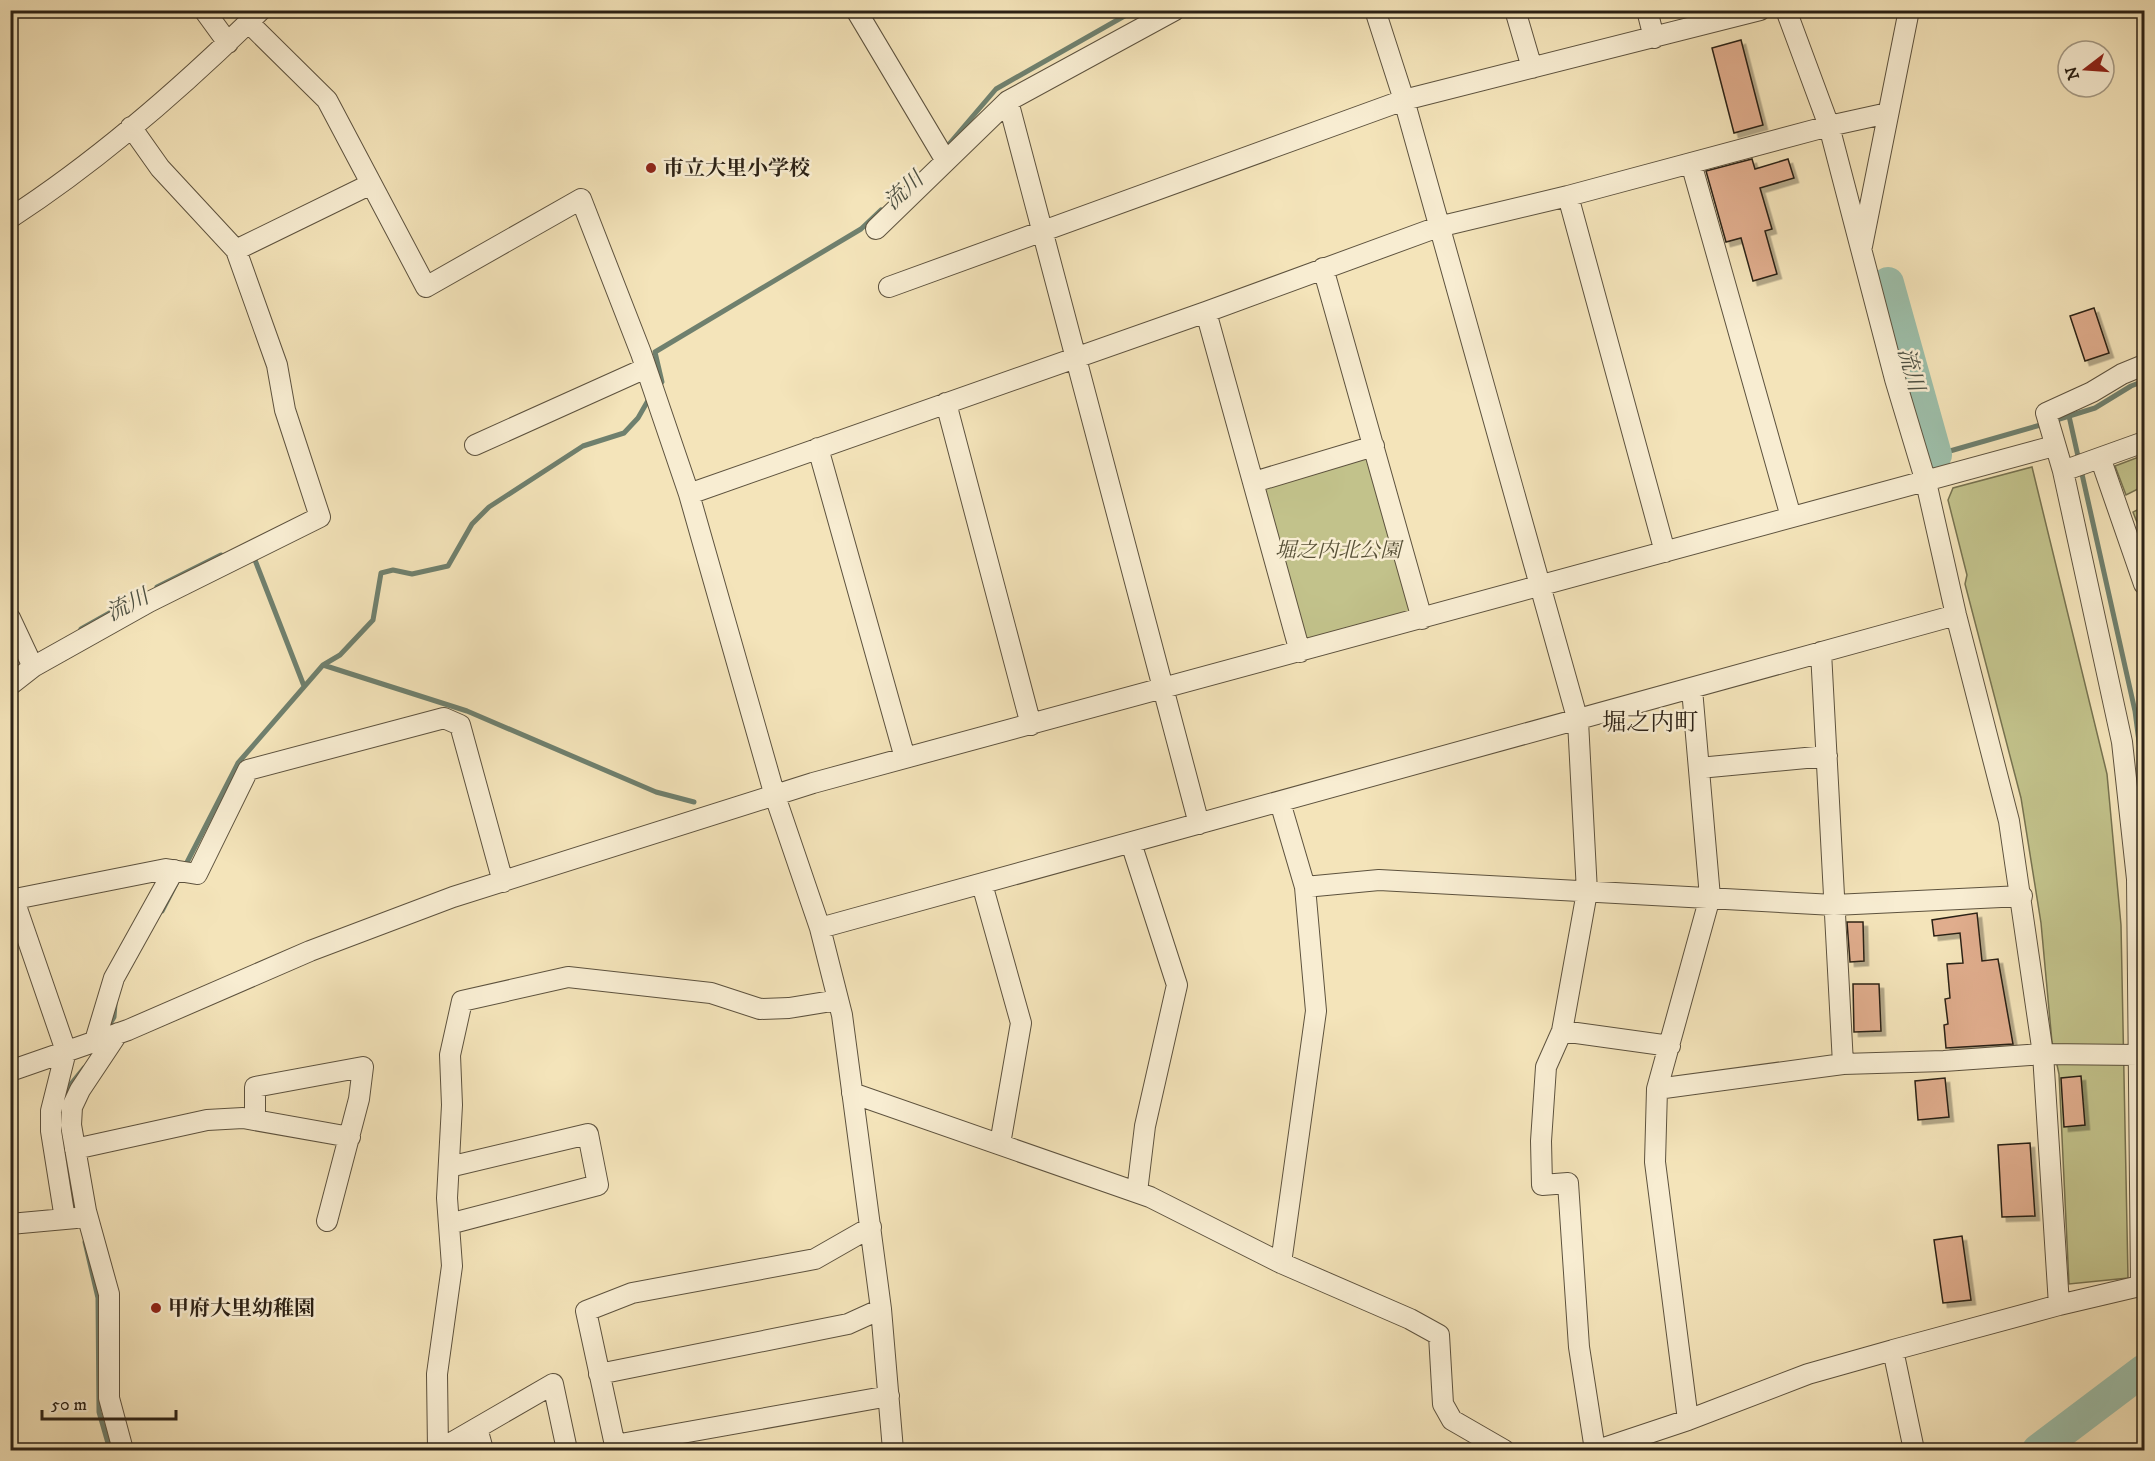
<svg xmlns="http://www.w3.org/2000/svg" width="2155" height="1461" font-family="'IM FELL DW Pica','Noto Serif JP',serif">
<style>
.green{fill:#c2c28b;stroke:#767250;stroke-width:1.5}
.lines{fill:none;stroke-linecap:round;stroke-linejoin:round}
.stream{stroke:#6f806e;stroke-width:5}
.river{stroke:#9dbfaa;stroke-width:32}
.building{fill:#e0ad8d;stroke:#2b2115;stroke-width:1.5;filter:url(#shadow)}
.minor-casing{stroke:#5d523e;stroke-width:22}
.minor{stroke:#f8edd2;stroke-width:20}
.poi-dot{fill:#8f2418;stroke:#f8edd2;stroke-width:2}
.labels{text-anchor:middle;stroke-width:5;stroke-linejoin:round;paint-order:stroke}
.poi-label{font-size:21px;font-weight:bold;fill:#2b2115;stroke:#f8edd2;text-anchor:start}
.park-label{font-size:21px;font-style:italic;fill:#585138;stroke:#f8edd2}
.water-label{font-size:22px;font-style:italic;fill:#4d5042;stroke:#f8edd2}
.quarter-label{font-size:24px;fill:#2b2115;stroke:#f8edd2}
</style>
<defs>
<filter id="shadow"><feDropShadow dx="4.5" dy="4.5" stdDeviation="0" flood-color="#0004"/></filter>
</defs>
<rect width="100%" height="100%" fill="#f4e4ba"/>
<filter id="stains"><feTurbulence type="fractalNoise" baseFrequency=".00333" numOctaves="4"/><feColorMatrix values="0 0 0 0 .2 0 0 0 0 .09 0 0 0 0 .02 0 0 0 .5 -.17"/></filter>
<radialGradient id="worn" r=".72"><stop offset=".6" stop-color="#630" stop-opacity="0"/><stop offset="1" stop-color="#630" stop-opacity=".3"/></radialGradient>
<!-- green -->
<path class="green" d="M1374,446L1422,619L1300,652L1254,482Z
M2144,455V472L2138,489L2126,495L2115,466Z
M2032,467L2107,774L2121,925L2128,1278L2069,1284L2059,1074L2052,1042L2041,923L2021,798L1965,584L1967,575L1948,500L1953,488Z
M2143,507L2144,537L2143,538L2133,512Z"/>
<g class="lines">
<!-- stream -->
<path class="stream" d="M944,150L996,89L1135,10
M657,388L662,382L655,352L861,229L881,210
M2069,416L2135,711L2144,780
M2053,421L2095,408L2131,386L2144,381
M1936,455L2044,424
M253,555L304,686
M157,587L221,555
M81,629L122,606
M323,665L340,655L373,620L381,573L393,570L412,574L448,566L472,524L489,507L583,446L624,433L638,418L650,397
M162,911L238,763L323,665L467,711L656,792L694,802
M107,1029L114,1017L115,1004
M64,1103L71,1084L84,1068
M85,1242L98,1298L99,1412L110,1450"/>
<!-- river -->
<path class="river" d="M1888,283L1936,455
M2038,1450L2144,1370"/>
</g>
<!-- building -->
<path class="building" d="M1741,40L1763,125L1734,133L1712,48Z
M1752,159L1755,169L1788,159L1794,178L1760,188L1772,229L1765,231L1777,274L1753,281L1741,238L1726,242L1706,171Z
M2094,308L2109,353L2085,361L2070,316Z
M1977,913L1982,961L1998,959L2013,1044L1946,1048L1944,1025L1948,1024L1945,999L1950,998L1947,964L1963,963L1960,933L1934,936L1932,920Z
M1847,922H1863L1864,961L1850,962Z
M1853,984H1879L1881,1031L1854,1032Z
M2081,1076L2085,1125L2064,1127L2061,1078Z
M1945,1078L1949,1117L1918,1120L1915,1081Z
M2030,1143L2035,1216L2002,1217L1998,1145Z
M1962,1236L1971,1300L1943,1303L1934,1240Z"/>
<g class="lines">
<defs>
<path id="minor" d="M204,10L228,43
M856,10L946,161
M1375,10L1404,100L1578,721L1587,892L1562,1031L1670,1046
M1515,10L1532,68
M1647,10L1654,38
M1786,10L1829,126L1895,379L1926,482L1956,615L2009,821L2043,1054L2059,1305
M249,23L327,100L426,287L581,199L641,353L689,494L775,796L820,928L842,1015L881,1309L893,1450
M1008,101L1199,824
M1691,163L1791,517
M1568,196L1665,552
M10,218C101,159 184,86 261,10
M876,229L1008,101L1175,10
M1862,246L1909,10
M236,250L371,184
M1323,268L1422,619
M889,287L1404,100L1760,10
M1206,312L1300,652
M946,403L1031,725
M475,445L646,368
M818,448L905,758
M2101,460L2144,584
M2063,471L2144,442
M1254,482L1374,446
M689,494L1206,312L1438,227L1568,196L1829,126L1888,113
M10,618L33,667
M1821,652L1843,1064
M10,685L33,667L149,602L320,517L285,410L277,365L236,250L160,168L131,127
M1699,768L1827,756
M1280,802L1305,887L1316,1011L1281,1263
M1131,843L1177,985L1145,1126L1137,1192
M982,884L1021,1023L1000,1144
M1305,887L1379,880L1834,905L2022,896
M10,900L166,869L197,874L248,770L444,718L460,725L503,882
M14,900L66,1051L51,1111V1131L65,1219
M820,928L1956,615
M1562,1031L1546,1067L1541,1141L1542,1185L1568,1183L1579,1347L1595,1450
M118,1033L80,1090L72,1107L71,1125L86,1211L109,1294V1398L123,1450
M95,1041L114,978L174,870
M10,1071L128,1030L310,951L453,897L813,783L2054,446
M1657,1089L1843,1064L1944,1061L2043,1054L2138,1055
M852,1093L1150,1197L1281,1263L1410,1319L1439,1335L1443,1404L1452,1420L1504,1450
M255,1120V1087L363,1067L359,1099L327,1221
M75,1149L207,1120L243,1118L350,1137
M10,1224L76,1218
M449,1224L598,1185L588,1134L449,1167
M2141,1286L2137,879L2122,742L2063,471L2046,413L2092,392L2122,374L2144,365
M599,1374L848,1324L881,1309
M1688,1420L1655,1162L1657,1089L1710,897L1692,689
M477,1428L483,1450
M615,1445L889,1396
M438,1450L437,1374L452,1266L447,1198L452,1105L450,1055L462,1001L568,977L711,993L760,1009L789,1008L838,1000
M439,1450L553,1384L567,1450
M616,1450L586,1311L632,1293L815,1259L871,1227
M1598,1450L1688,1420L1808,1374L1893,1350
M1914,1450L1893,1350L2059,1305L2144,1285"/>
</defs>
<!-- minor casing -->
<use href="#minor" class="minor-casing"/>
<!-- minor -->
<use href="#minor" class="minor"/>
</g>
<!-- markers -->
<g class="poi-dot">
<circle cx="651" cy="168" r="6"/>
<circle cx="156" cy="1308" r="6"/>
</g>
<g class="labels">
<!-- poi labels -->
<g class="poi-label">
<text x="663" y="175">市立大里小学校</text>
<text x="168" y="1315">甲府大里幼稚園</text>
</g>
<!-- park labels -->
<g class="park-label">
<text x="1338" y="557">堀之内北公園</text>
</g>
<!-- water labels -->
<g class="water-label">
<text transform="translate(903 190) rotate(-43)" y="8">流川</text>
<text transform="translate(1912 369) rotate(74)" y="8">流川</text>
<text transform="translate(127 604) rotate(-27)" y="8">流川</text>
</g>
<!-- quarter labels -->
<g class="quarter-label">
<text x="1650" y="730">堀之内町</text>
</g>
</g>
<!-- margin -->
<rect width="2155" height="1461" fill="none" stroke="#f4e4ba" stroke-width="36"/>
<rect x="12" y="12" width="2131" height="1437" fill="none" stroke="#2b2115" stroke-width="3"/>
<rect x="18" y="18" width="2119" height="1425" fill="none" stroke="#2b2115" stroke-width="1.5"/>
<!-- north arrow -->
<g transform="translate(2086 69) rotate(253)"><circle r="28" fill="#f8edd2" stroke="#a69b86" stroke-width="1.5"/>
<path d="M0-4.5L10 22L0 15L-10 22Z" fill="#8f2418"/>
<text y="-9" font-size="16" font-weight="bold" text-anchor="middle" fill="#2b2115">N</text>
</g>
<!-- scale -->
<path d="M42 1410v9h134v-9" fill="none" stroke="#2b2115" stroke-width="3"/>
<text x="51" y="1410" font-size="18" fill="#2b2115" stroke="#f8edd2" stroke-width="4.5" paint-order="stroke">50 m</text>
<rect width="100%" height="100%" filter="url(#stains)"/>
<rect width="100%" height="100%" fill="url(#worn)"/>
</svg>
